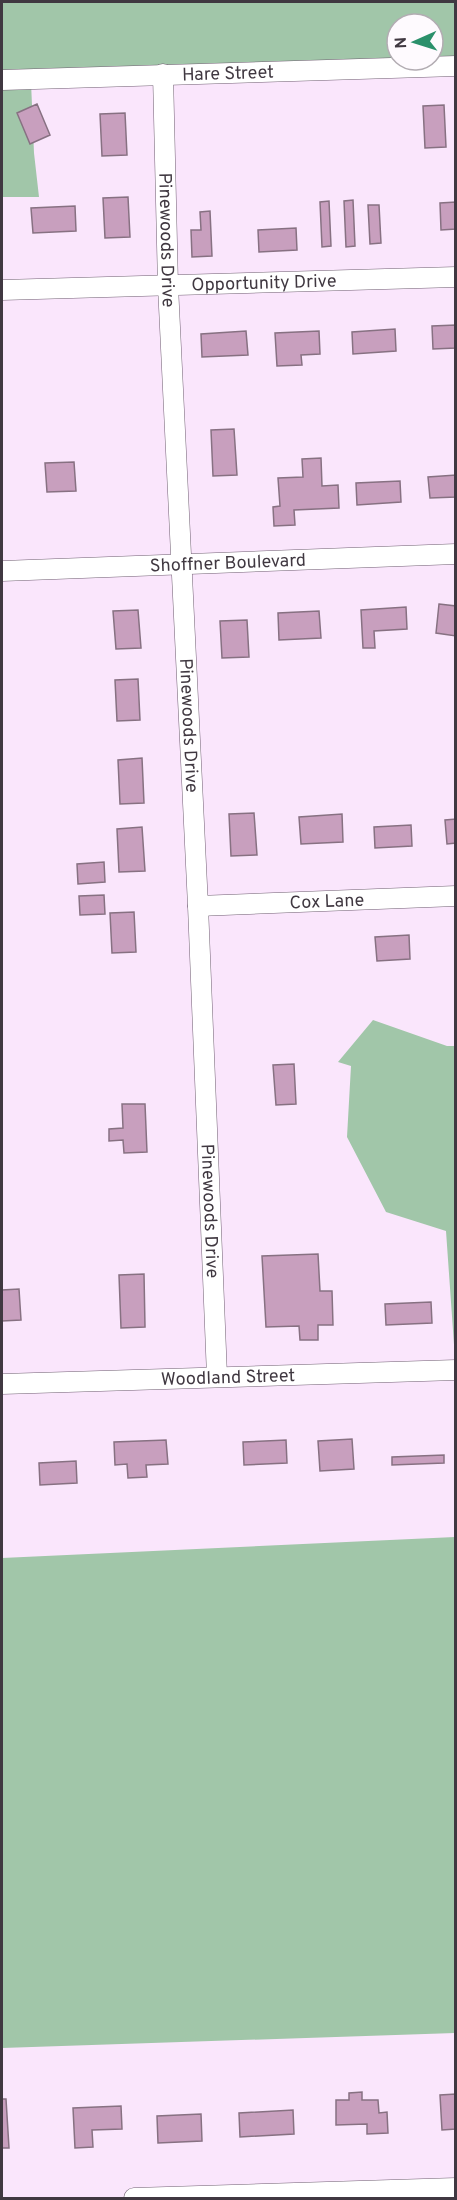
<svg xmlns="http://www.w3.org/2000/svg" width="457" height="2200" font-family="Overpass,sans-serif">
<style>
.green{fill:#a1c6a9}
.building{fill:#c89fbe;stroke:#877182;stroke-width:1.5}
.lines{fill:none;stroke-linecap:round;stroke-linejoin:round}
.street-casing{stroke:#716073;stroke-width:21}
.street{stroke:#fff;stroke-width:20}
.labels{text-anchor:middle;stroke-width:4.5;stroke-linejoin:round;paint-order:stroke}
.street-label{font-size:18px;fill:#403841;stroke:#fefafe}
</style>
<rect width="100%" height="100%" fill="#fae6fc"/>
<!-- green -->
<path class="green" d="M2,2H455V58L433,59V24H397V60L31,82L34,153L39,197H2Z
M373,1020L447,1046H455V1359L446,1231L386,1212L347,1137L351,1066L338,1062Z
M455,1537V2033L2,2048V1558Z"/>
<!-- building -->
<path class="building" d="M37,104L50,135L30,144L17,113Z
M444,105L446,147L425,148L423,106Z
M125,113L127,155L102,156L100,114Z
M128,197L130,237L105,238L103,198Z
M353,200L355,246L346,247L344,201Z
M329,201L331,246L322,247L320,202Z
M456,202V229L441,230L440,203Z
M368,205H379L381,243L370,244Z
M75,206L76,231L33,233L31,208Z
M210,211L212,256L192,257L191,230H201L200,212Z
M296,228L297,250L259,252L258,230Z
M456,325V348L433,349L432,326Z
M395,329L396,351L353,354L352,332Z
M246,331L248,355L202,357L201,334Z
M319,331L320,354L301,355L302,365L277,366L275,333Z
M234,429L237,475L213,476L211,430Z
M321,458L322,486L338,485L339,508L294,510L295,525L274,526L273,507L280,506L278,478L303,477L302,459Z
M74,462L76,491L47,492L45,463Z
M456,475V497L430,498L428,477Z
M400,481L401,502L357,505L356,483Z
M439,604L456,606V636L436,633Z
M406,607L407,629L374,631L375,648H363L361,610Z
M138,610L141,648L116,649L113,611Z
M319,611L321,638L279,640L278,613Z
M247,620L249,657L222,658L220,621Z
M138,679L140,720L117,721L115,680Z
M142,758L144,803L120,804L118,760Z
M254,813L257,855L231,856L229,814Z
M342,814L343,842L301,844L299,817Z
M456,819V843L447,844L445,820Z
M411,825L412,846L375,848L374,827Z
M142,827L145,871L119,872L117,829Z
M104,862L105,882L78,884L77,864Z
M104,895L105,914L80,915L79,896Z
M134,912L136,952L112,953L110,913Z
M409,935L410,959L377,961L375,937Z
M294,1064L296,1104L276,1105L273,1065Z
M122,1104H145L147,1152L124,1153L123,1140L109,1141V1129L123,1128Z
M318,1254L320,1291H332L333,1325H318V1340H300L299,1326L266,1327L262,1256Z
M144,1274L145,1327L121,1328L119,1275Z
M19,1289L21,1320L2,1321V1290Z
M431,1302L432,1323L386,1325L385,1304Z
M352,1439L354,1469L320,1471L318,1441Z
M166,1440L168,1464L146,1465L147,1477L128,1478L127,1464L115,1465L114,1442Z
M286,1440L287,1463L244,1465L243,1442Z
M444,1455V1463L392,1465V1457Z
M76,1461L77,1483L40,1485L39,1463Z
M362,2092V2100H378L379,2113L387,2112L388,2133L367,2134V2124L336,2125V2100H349V2093Z
M456,2094V2129L442,2130L440,2095Z
M2,2099H6L9,2148H2Z
M121,2106L122,2129L92,2130L93,2147L75,2148L73,2108Z
M293,2110L294,2134L240,2137L239,2113Z
M201,2114L202,2141L158,2143L157,2116Z"/>
<g class="lines">
<defs>
<g id="street">
<path id="s1" d="M163,74L168,286L198,906L217,1376"/>
<path id="s2" d="M2,80L456,66"/>
<path id="s3" d="M2,290L456,277"/>
<path id="s4" d="M2,571L456,554"/>
<path id="s5" d="M198,906L456,896"/>
<path id="s6" d="M2,1384L456,1370"/>
<path d="M134,2198L456,2188"/>
</g>
</defs>
<!-- street casing -->
<use href="#street" class="street-casing"/>
<!-- street -->
<use href="#street" class="street"/>
</g>
<g class="labels">
<!-- street labels -->
<g class="street-label">
<text dy="6" stroke="none"><textPath href="#s2" startOffset="226">Hare Street</textPath></text>
<text dy="6" stroke="none"><textPath href="#s1" startOffset="166">Pinewoods Drive</textPath></text>
<text dy="6" stroke="none"><textPath href="#s3" startOffset="262">Opportunity Drive</textPath></text>
<text dy="6" stroke="none"><textPath href="#s4" startOffset="226">Shoffner Boulevard</textPath></text>
<text dy="6" stroke="none"><textPath href="#s1" startOffset="652">Pinewoods Drive</textPath></text>
<text dy="6" stroke="none"><textPath href="#s5" startOffset="129">Cox Lane</textPath></text>
<text dy="6" stroke="none"><textPath href="#s1" startOffset="1138">Pinewoods Drive</textPath></text>
<text dy="6" stroke="none"><textPath href="#s6" startOffset="226">Woodland Street</textPath></text>
</g>
</g>
<!-- border -->
<rect width="457" height="2200" fill="none" stroke="#403841" stroke-width="6"/>
<!-- north arrow -->
<g transform="translate(415 42) rotate(267)"><circle r="28" fill="#fefafe" stroke="#b2acb2" stroke-width="1.5"/>
<path d="M0-4.5L10 22L0 15L-10 22Z" fill="#2b906b"/>
<text y="-9" font-size="16" font-weight="bold" text-anchor="middle" fill="#403841">N</text>
</g>
</svg>
